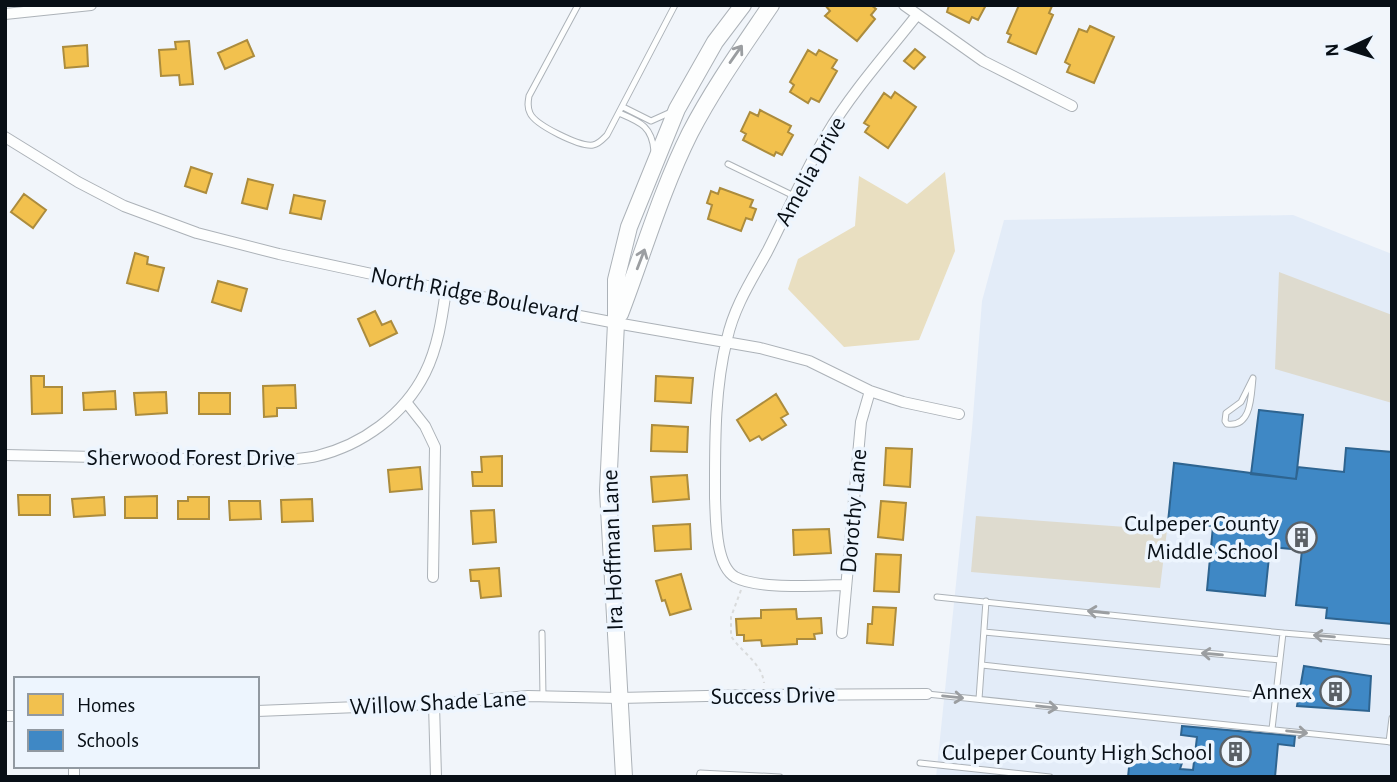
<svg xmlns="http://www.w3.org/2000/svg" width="1397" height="782" font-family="'Alegreya Sans',sans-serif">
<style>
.built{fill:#e3ecf8}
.green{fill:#dedbcf}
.water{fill:#e9dfc1}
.homes{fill:#f2c14e;stroke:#ac8c3d;stroke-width:2}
.schools{fill:#3f88c5;stroke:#2e6490;stroke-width:2}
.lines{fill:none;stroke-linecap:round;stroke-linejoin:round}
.lane-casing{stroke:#acb2b8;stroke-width:7}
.street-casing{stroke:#acb2b8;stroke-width:12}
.secondary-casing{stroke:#acb2b8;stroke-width:18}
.path{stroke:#d9dbdc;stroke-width:2;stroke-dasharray:3.5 3.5;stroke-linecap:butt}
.lane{stroke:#fdfefe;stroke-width:5}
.street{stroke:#fdfefe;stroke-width:10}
.secondary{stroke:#fdfefe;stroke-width:16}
.oneway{stroke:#9b9ea1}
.labels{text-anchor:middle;stroke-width:7;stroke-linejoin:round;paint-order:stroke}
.street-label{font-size:24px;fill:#080f16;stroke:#edf5fe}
.poi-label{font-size:24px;fill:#080f16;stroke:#edf5fe;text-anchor:end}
</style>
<rect width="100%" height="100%" fill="#f1f5fa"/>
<!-- built -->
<path class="built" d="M1293,215L1392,254V777H936L972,429L982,301L1004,220Z"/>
<!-- green -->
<path class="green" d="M1279,272L1392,315V403L1275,369Z
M976,516L1167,530L1160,588L971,572Z"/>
<!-- water -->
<path class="water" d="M945,172L955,251L919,340L844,347L788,289L798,259L855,226L859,176L907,204Z"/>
<!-- homes -->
<path class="homes" d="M871,5L876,9L871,15L875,19L857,41L825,16L830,11L825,5Z
M949,5H986L978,20L972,17L969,23L947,12Z
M1019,5L1052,6L1049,13L1053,15L1036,54L1008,42L1011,35L1007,33Z
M1090,26L1114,37L1094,83L1067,72L1070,65L1065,62L1079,29L1087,32Z
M247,40L254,56L225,69L218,53Z
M189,41L193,84L180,85L179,75L161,76L159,50L176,49L175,42Z
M87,45L88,66L65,68L63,47Z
M915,49L925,57L914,69L904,61Z
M808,50L816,55L819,50L837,60L832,68L837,71L819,102L811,98L808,103L790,92L794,85L790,82Z
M895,92L916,107L888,148L865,132L869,126L864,123L884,93L891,98Z
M760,110L791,126L788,132L793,135L782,155L776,152L774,156L743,140L746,134L741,131L750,112L758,116Z
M191,167L212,174L206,193L185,186Z
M248,179L273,185L267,209L242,203Z
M720,188L753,200L750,207L756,209L752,220L746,218L741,231L708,219L712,205L707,203L711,191L718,194Z
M24,194L46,210L33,228L11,212Z
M294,195L325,201L321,219L290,213Z
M135,253L148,257L147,264L164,268L158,291L127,283Z
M218,281L247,289L241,311L212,302Z
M375,311L382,325L391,321L397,333L370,346L358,319Z
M31,376H44V387H62V413L32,414Z
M656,376L693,378L691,403L655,401Z
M295,385L296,408H277V416L264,417L263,386Z
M115,391L116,409L84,410L83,393Z
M166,392L167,413L136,415L134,393Z
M199,393H230V414H199Z
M776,394L788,414L781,418L786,425L762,440L759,436L750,441L737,420Z
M652,425L688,427L687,452L651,451Z
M886,448L912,449L910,487L884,485Z
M502,456V486H473L472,472H482L481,457Z
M420,467L422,489L390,492L388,470Z
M687,475L689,499L653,502L651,477Z
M18,495H50V515H19Z
M157,496V518H125V497Z
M104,497L105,515L74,517L72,499Z
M188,497H209V519H178V501H188Z
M312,499L313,521L282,522L281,500Z
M229,501H260L261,519L230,520Z
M881,501L906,503L903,540L878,537Z
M494,510L496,542L473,544L471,511Z
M690,524L691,549L655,551L653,526Z
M829,529L831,553L794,555L793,530Z
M876,554L901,555L899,592L874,591Z
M499,568L501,596L481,598L479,581H471L470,570Z
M681,574L691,609L670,615L665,600L662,601L656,581Z
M873,607L896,608L893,645L867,643L868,624H872Z
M796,609L797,619L821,618L822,633L814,634L815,639H797V644L780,645L762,646L761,640L744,641V635H737L736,619L761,618V610Z"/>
<!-- schools -->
<path class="schools" d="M1259,410L1303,415L1296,479L1251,474Z
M1346,448L1392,452V624L1326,618L1327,608L1296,605L1302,550L1270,547L1265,596L1207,590L1213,526L1168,522L1174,463L1296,479L1298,467L1344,472Z
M1304,666L1371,676L1369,711L1297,706Z
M1182,726L1295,736L1294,746L1278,744L1275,777H1128L1130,758L1182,763L1180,769L1193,770L1197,737L1181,735Z"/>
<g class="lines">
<defs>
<path id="lane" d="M578,5L529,96C528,102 527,107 530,113C535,125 580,147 593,145C599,144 603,139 607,135L675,5
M623,107L651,121L671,112
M619,113C640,122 652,126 654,151
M728,164L794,196
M1253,378C1251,395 1252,428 1227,424L1225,421L1226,413L1241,402Z
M937,597L1283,633L1392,642
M984,632L1280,660
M542,633L543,697
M982,665L1276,697
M927,694L1392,742
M979,699L986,601
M1272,729L1283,633
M1389,742L1392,718
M920,763L1050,777
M699,777L700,773L780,777"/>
<path id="street" d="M904,5L983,61L1072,106
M5,14L91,5
M5,137L78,182L124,206L197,233L279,254L446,290L616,323L760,348L809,361L870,391L903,402L959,414
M406,402L425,426L435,447L433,577
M5,455L279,461C291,459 305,459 317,456C362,445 404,415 425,373C438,347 442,318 446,290
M846,585C818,585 759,590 735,577C715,565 716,519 715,498C715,446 714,390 727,339C734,307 751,281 767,252C787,213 804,172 827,134C852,92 887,53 917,15
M842,633L861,422L870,391
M434,704L436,777
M257,711L434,704L528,696L619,698L750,695L927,694
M5,716H16
M74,777V766"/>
<path id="secondary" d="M620,314C643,254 661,191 690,133C714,87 742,48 771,5
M624,777L608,491L616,323V280L629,227L677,109L715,42L743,5"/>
</defs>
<!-- lane casing -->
<use href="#lane" class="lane-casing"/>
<!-- street casing -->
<use href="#street" class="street-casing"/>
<!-- secondary casing -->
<use href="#secondary" class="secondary-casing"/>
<!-- path -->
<path class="path" d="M741,590L731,617V636C741,652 762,663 764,683"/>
<!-- lane -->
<use href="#lane" class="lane"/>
<!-- street -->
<use href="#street" class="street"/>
<!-- secondary -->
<use href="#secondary" class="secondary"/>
</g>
<!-- one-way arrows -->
<defs><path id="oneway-shaft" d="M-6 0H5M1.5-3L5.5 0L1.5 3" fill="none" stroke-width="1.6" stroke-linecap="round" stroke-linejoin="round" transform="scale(1.75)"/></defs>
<g class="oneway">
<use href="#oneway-shaft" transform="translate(736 54) rotate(-55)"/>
<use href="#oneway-shaft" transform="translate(641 259) rotate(-69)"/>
<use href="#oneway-shaft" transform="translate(1098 612) rotate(-174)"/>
<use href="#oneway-shaft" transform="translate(1324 636) rotate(-175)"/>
<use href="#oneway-shaft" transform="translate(1212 654) rotate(-175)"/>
<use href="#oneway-shaft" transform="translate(953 697) rotate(6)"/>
<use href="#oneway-shaft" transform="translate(1047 707) rotate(6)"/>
<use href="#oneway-shaft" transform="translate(1297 732) rotate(6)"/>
</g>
<!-- icons -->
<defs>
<symbol id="building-ring" viewBox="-11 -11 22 22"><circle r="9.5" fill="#edf5fe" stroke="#5a6066" stroke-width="1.5"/><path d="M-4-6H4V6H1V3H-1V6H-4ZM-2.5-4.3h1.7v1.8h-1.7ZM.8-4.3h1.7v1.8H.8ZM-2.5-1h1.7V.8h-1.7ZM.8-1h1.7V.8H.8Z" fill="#5a6066"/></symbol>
</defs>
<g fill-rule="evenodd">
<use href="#building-ring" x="1284" y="520" width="35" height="35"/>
<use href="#building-ring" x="1318" y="674" width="35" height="35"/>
<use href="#building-ring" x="1218" y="734" width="35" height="35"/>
</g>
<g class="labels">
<!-- street labels -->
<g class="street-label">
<text transform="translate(810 171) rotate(-61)" y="8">Amelia Drive</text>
<text transform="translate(475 294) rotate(11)" y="8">North Ridge Boulevard</text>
<text x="191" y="465">Sherwood Forest Drive</text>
<text transform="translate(853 511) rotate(-85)" y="8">Dorothy Lane</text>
<text transform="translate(612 550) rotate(-92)" y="8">Ira Hoffman Lane</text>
<text transform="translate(773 695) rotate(-1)" y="8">Success Drive</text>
<text transform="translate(438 702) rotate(-3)" y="8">Willow Shade Lane</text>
</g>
<!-- poi labels -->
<g class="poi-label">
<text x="1279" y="531">Culpeper County<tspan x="1279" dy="28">Middle School</tspan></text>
<text x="1312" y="699">Annex</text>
<text x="1213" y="760">Culpeper County High School</text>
</g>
</g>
<!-- border -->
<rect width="1397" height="782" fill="none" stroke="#080f16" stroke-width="14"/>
<!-- legend -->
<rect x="14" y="677" width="245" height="91" fill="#edf5fe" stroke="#9199a1" stroke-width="2"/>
<rect x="28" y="694" width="35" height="21" fill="#f2c14e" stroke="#9199a1" stroke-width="2"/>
<text x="77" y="712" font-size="21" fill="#080f16">Homes</text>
<rect x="28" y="730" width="35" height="21" fill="#3f88c5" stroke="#9199a1" stroke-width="2"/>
<text x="77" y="747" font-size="21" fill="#080f16">Schools</text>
<!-- north arrow -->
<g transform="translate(1348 49) rotate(266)" stroke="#edf5fe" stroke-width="5" paint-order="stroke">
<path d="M0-5L12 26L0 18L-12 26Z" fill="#080f16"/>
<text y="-10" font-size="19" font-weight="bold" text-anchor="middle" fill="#080f16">N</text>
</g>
</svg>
